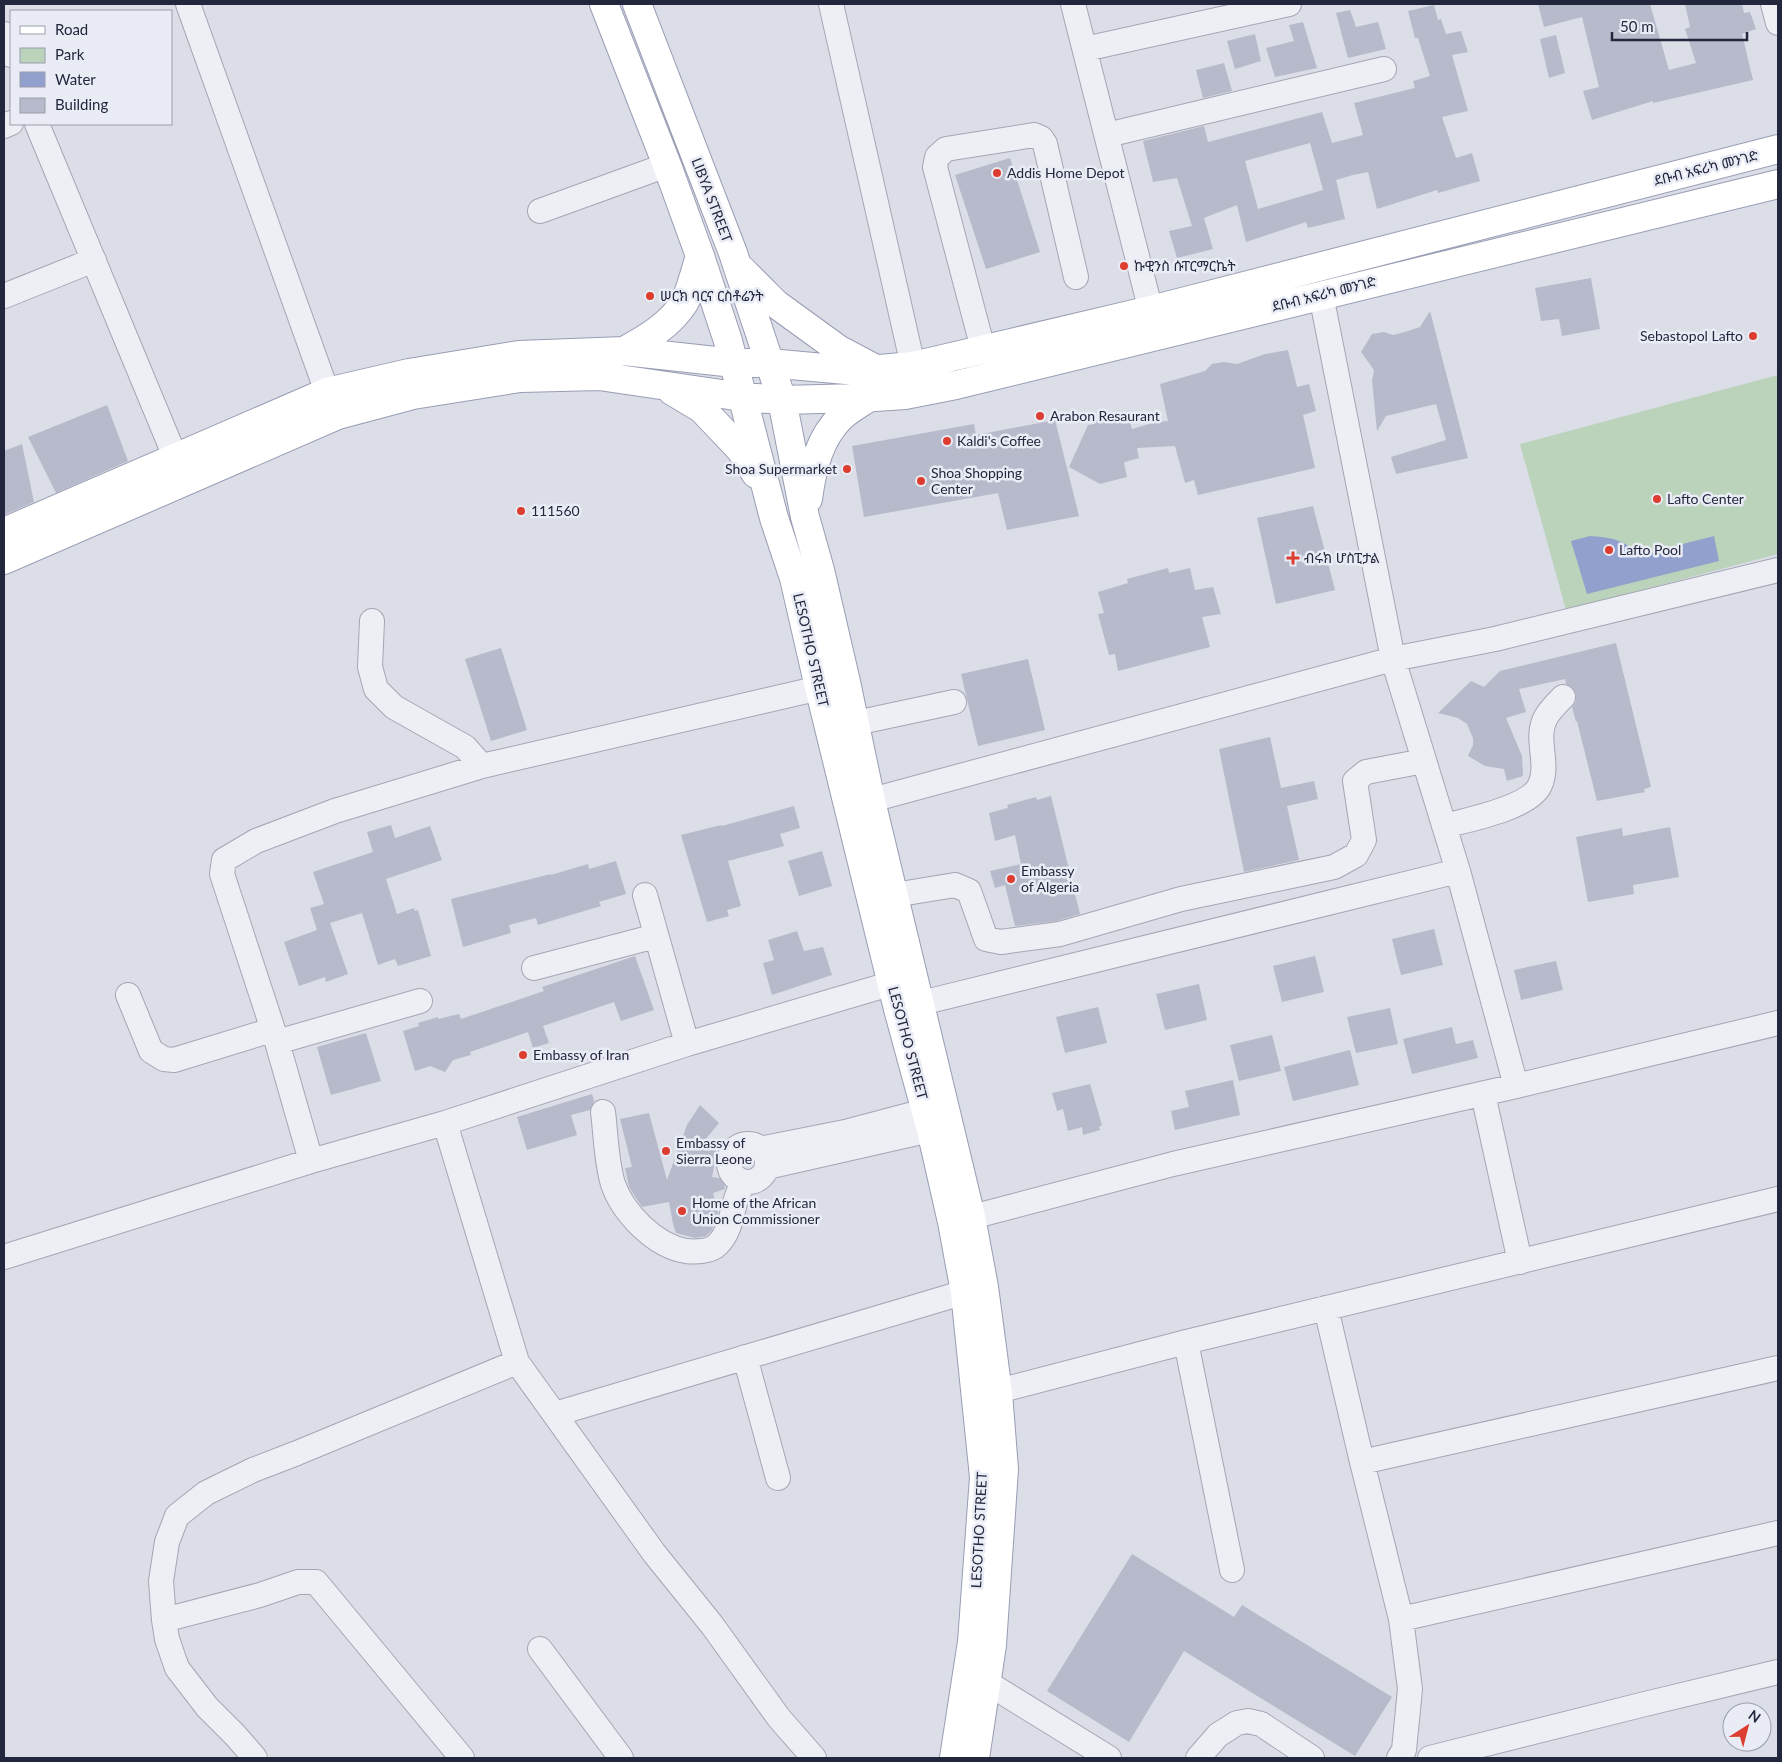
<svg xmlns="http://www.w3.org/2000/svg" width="1782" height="1762" font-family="Lato,'Noto Sans Ethiopic',sans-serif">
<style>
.green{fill:#bbd2bb}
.water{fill:#91a0cc}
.building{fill:#b7baca;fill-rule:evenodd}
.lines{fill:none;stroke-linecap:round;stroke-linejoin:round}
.minor-casing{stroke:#a4a6b4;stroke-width:26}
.major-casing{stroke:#999db4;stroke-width:30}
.minor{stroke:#eeeef5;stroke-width:24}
.major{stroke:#fff;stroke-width:28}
.poi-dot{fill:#dc3d2f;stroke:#eaecf5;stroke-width:2}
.labels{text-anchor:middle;stroke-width:5;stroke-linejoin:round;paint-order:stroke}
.street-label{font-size:14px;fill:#23273e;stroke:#eaecf5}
.poi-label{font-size:14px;fill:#23273e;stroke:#eaecf5;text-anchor:start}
</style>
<rect width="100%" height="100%" fill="#dbdde7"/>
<!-- green -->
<path class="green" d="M1778,375V554L1566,610L1520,444Z"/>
<!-- water -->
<path class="water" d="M1590,536C1606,537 1629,539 1636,556L1714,536L1719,561L1587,594L1571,541Z"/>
<!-- building -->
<path class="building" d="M1538,4H1650L1669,70L1696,63L1685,29L1690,27L1685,4H1742L1744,13L1750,12L1756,29L1742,34L1753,80L1653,103V101L1592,120L1583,91L1599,87L1582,17L1544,27Z
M1434,5L1438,20L1441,19L1446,34L1461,31L1468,52L1452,55L1468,111L1442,117L1456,158L1472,153L1480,181L1438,193L1437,190L1377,209L1368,172L1353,175L1336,180L1345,219L1308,228L1306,222L1246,242L1237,205L1204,218L1213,249L1177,258L1169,231L1192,226L1177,178L1153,182L1143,141L1204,126L1208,142L1322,112L1332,143L1363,135L1354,103L1415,88L1413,81L1430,76L1418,38H1415L1408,11ZM1310,143L1323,190L1258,209L1245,161Z
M1350,10L1356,27L1378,22L1386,49L1348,58L1336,13Z
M1303,22L1317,68L1275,77L1266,48L1294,41L1289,25Z
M1255,34L1261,61L1235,69L1227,41Z
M1556,35L1565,73L1549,78L1540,39Z
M1224,63L1232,91L1203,98L1196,70Z
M1010,158L1040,252L986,269L955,175Z
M1591,278L1600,329L1562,336L1559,319L1541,321L1535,288Z
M1430,311L1468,458L1396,474L1391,457L1446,440L1436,404L1386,416L1377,431L1372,381L1374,370L1361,352L1372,334L1384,332L1393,335L1405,332L1420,327Z
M1288,350L1297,387L1309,384L1316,411L1303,415L1315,468L1198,495L1194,480L1185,483L1175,446L1137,448L1139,458L1125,462L1124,463L1127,477L1100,484L1069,467L1088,425L1094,424L1097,420L1115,416L1116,418L1128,415L1132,429L1156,422L1168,421L1160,384L1205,371L1212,364L1224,362L1237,364L1265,354Z
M107,405L128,461L56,493L28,437Z
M1055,420L1079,516L1007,530L998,493L864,517L852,446L974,424L976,435Z
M22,444L34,502L4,515V451Z
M1313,506L1335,590L1276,604L1257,518Z
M1168,568L1169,573L1190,568L1195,590L1213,587L1221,614L1202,617L1210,647L1118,671L1115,654L1109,655L1098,614L1104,613L1098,592L1128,583L1127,579Z
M1616,643L1651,787L1644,789L1645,792L1597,801L1577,721L1576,722L1572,707L1576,701V694L1572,687L1566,684L1565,679L1519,689L1526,712L1506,718L1522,756L1523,776L1507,781L1504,769L1485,766L1468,756L1473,745V738L1467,724L1458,718L1438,713L1471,681L1484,687L1500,671Z
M501,648L527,730L491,741L465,659Z
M1028,659L1045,730L978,746L961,674Z
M1270,737L1281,788L1314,781L1318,799L1287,806L1299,860L1244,872L1219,749Z
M1051,796L1080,914L1057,921L1015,926L1005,885L995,888L990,871L1021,864L1015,835L995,841L989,813L1008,808L1007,805L1036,797L1037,800Z
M794,806L800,828L780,834L784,846L728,861L741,906L727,910L729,916L707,922L681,835L721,825L722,826Z
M391,825L395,838L430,826L442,860L386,879L397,914L414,908L415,911L418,910L431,956L398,966L395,959L378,965L362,913L330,923L348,974L326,982L325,977L299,986L284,942L317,930L310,908L324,904L313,872L373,852L367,832Z
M1670,827L1679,877L1633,885L1634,894L1588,902L1576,837L1622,828L1623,836Z
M822,851L832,886L799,896L788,861Z
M616,861L626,894L599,902L601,906L551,921L538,925L536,918L509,925L511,933L463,947L451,899L551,874V875L588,864L589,869Z
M1434,929L1443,965L1401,975L1392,939Z
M797,931L804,951L823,947L832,975L772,995L763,963L774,960L768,940Z
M635,956L654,1010L621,1021L614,1002L543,1026L549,1043L533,1048L528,1032L470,1052L471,1055L453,1060L445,1072L430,1066L415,1071L403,1031L419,1026L418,1023L438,1017V1019L459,1014L461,1019L544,991L542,987Z
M1315,956L1324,992L1282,1002L1273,966Z
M1556,961L1563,990L1521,1000L1514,970Z
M1199,984L1207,1020L1165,1030L1156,994Z
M1098,1007L1107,1043L1065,1053L1056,1017Z
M1390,1008L1398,1044L1356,1053L1347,1017Z
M1452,1027L1456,1044L1473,1040L1478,1058L1412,1074L1403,1039Z
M366,1033L381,1081L331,1095L317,1047Z
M1272,1035L1281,1071L1239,1081L1230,1045Z
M1350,1050L1359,1085L1293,1101L1284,1067Z
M1233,1080L1240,1115L1175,1130L1171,1111L1189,1107L1185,1091Z
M1090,1084L1102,1125L1099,1127L1100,1130L1083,1135L1082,1127L1068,1131L1063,1109L1057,1111L1052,1093Z
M592,1094L594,1101L590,1110L571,1115L577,1135L527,1150L517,1117Z
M700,1105L719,1123L705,1140L717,1152L712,1177L721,1178L724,1182L725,1189L713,1193L718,1213L712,1230L706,1236L695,1238L676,1233L673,1224L669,1202L642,1207L636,1198L629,1187L625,1168L632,1167L620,1119L649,1113L667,1180L687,1125Z
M1132,1554L1234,1617L1242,1605L1392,1697L1355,1756L1184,1651L1129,1742L1047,1691Z"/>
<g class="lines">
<defs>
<path id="minor" d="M188,4L327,392
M831,4L913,366
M1073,4L1155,327
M1773,4L1778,23
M4,34L11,55
M1085,49L1289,4
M37,124L176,459
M4,126L11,123
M1107,135L1384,69
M540,211L667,165
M1321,295L1393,659L1458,871L1516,1086
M4,296L94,260
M983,349L935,167L937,157L946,149L1034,135L1041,138L1045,144L1076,277
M372,621L370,667L376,689L394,707L465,747L482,766
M837,727L954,702
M853,805L1393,659L1495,639L1778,570
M1444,826C1467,820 1530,808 1540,785C1550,763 1534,738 1546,717C1550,710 1557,703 1563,697
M645,895L687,1044
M876,898L955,885L969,891L986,939L1001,942L1060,934L1181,899L1334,867L1356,855L1364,840L1355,781L1366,772L1424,761
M534,968L656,936
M128,995L151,1051L164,1059L174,1060L272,1030
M901,1008L1458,871
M277,1042L420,1001
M1483,1094L1520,1262
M603,1112C606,1135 606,1161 613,1184C623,1213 655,1246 686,1251C695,1252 711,1252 718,1244C735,1227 730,1202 744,1182
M445,1123L517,1362L654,1553L712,1625L779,1718L814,1758
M729 1163a19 19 0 1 1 38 0a19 19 0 1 1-38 0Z
M760,1149L845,1132L943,1106
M311,1161L277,1042L222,874L224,860L256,841L335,811L482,766L837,684
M767,1167L948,1126
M953,1222L1173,1164L1516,1086L1778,1023
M4,1257L311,1161L445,1123L687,1044L910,978
M1326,1308L1362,1462L1401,1619L1410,1689L1404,1750L1399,1758
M1186,1342L1232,1570
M745,1357L778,1478
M979,1396L1186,1342L1778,1199
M555,1414L982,1287
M1362,1462L1778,1368
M1401,1619L1778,1533
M164,1620L260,1595L298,1582H316L462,1758
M540,1649L621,1758
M971,1676L986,1682L1109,1758
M255,1758L235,1735L207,1707L177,1668L167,1639L164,1620L161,1581L167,1542L177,1516L206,1493L253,1470L297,1453L517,1362
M1198,1758L1218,1735L1237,1723L1248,1721L1261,1724L1312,1758
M1430,1758L1641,1705L1778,1672"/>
<path id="major" d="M604,4L667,165L700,256L728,341L774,518L794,578L819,687L898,1009L931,1130L952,1222L965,1292L984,1477L972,1642L954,1758
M637,4L733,253L782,400L805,517L820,570L846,682L871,801L971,1217L984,1287L998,1393L1004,1469L992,1645L975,1758
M741,269L776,304L838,349L872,367
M624,351C646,339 670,325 684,303C690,293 696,268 700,256
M672,391L702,409L740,449L756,474
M808,499C812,469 819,438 842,416C850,409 859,404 868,398
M4,532L327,392L409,373L519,355L624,351L734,363H769L857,371L913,366L1151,310L1778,149
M4,560L338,415L413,395L520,378L599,376L742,397L782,400L860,398L905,395L956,385L1778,184"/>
</defs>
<!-- minor casing -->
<use href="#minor" class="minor-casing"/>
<!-- major casing -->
<use href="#major" class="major-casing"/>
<!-- minor -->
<use href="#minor" class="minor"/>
<!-- major -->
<use href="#major" class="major"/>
</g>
<!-- markers -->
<g class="poi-dot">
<circle cx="997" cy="173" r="5"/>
<circle cx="1124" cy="266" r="5"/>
<circle cx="650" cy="296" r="5"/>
<circle cx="1753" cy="336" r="5"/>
<circle cx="1040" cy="416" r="5"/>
<circle cx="947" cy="441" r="5"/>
<circle cx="847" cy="469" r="5"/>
<circle cx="921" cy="481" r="5"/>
<circle cx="1657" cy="499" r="5"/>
<circle cx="521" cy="511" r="5"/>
<circle cx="1609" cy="550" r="5"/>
<path d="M1290.5 550.5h5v5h5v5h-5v5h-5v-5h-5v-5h5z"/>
<circle cx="1011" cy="879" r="5"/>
<circle cx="523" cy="1055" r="5"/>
<circle cx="666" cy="1151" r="5"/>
<circle cx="682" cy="1211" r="5"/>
</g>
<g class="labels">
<!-- street labels -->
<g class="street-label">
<text transform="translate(1706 168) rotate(-14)" y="5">ደቡብ አፍሪካ መንገድ</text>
<text transform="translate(712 200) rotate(69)" y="5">LIBYA STREET</text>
<text transform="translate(1324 294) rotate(-14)" y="5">ደቡብ አፍሪካ መንገድ</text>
<text transform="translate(811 650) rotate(77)" y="5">LESOTHO STREET</text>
<text transform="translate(908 1043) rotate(75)" y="5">LESOTHO STREET</text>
<text transform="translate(979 1530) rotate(-87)" y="5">LESOTHO STREET</text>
</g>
<!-- poi labels -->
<g class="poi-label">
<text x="1007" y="178">Addis Home Depot</text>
<text x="1134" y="271">ኩዊንስ ሱፐርማርኬት</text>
<text x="660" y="301">ሠርክ ባርና ርስቶሬንት</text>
<text x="1743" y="341" text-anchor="end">Sebastopol Lafto</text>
<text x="1050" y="421">Arabon Resaurant</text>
<text x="957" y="446">Kaldi's Coffee</text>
<text x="837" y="474" text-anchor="end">Shoa Supermarket</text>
<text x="931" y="478">Shoa Shopping<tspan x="931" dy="16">Center</tspan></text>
<text x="1667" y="504">Lafto Center</text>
<text x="531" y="516">111560</text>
<text x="1619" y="555">Lafto Pool</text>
<text x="1304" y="563">ብሩክ ሆስፒታል</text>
<text x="1021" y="876">Embassy<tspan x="1021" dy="16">of Algeria</tspan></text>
<text x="533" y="1060">Embassy of Iran</text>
<text x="676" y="1148">Embassy of<tspan x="676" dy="16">Sierra Leone</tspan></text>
<text x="692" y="1208">Home of the African<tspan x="692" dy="16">Union Commissioner</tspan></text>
</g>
</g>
<!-- border -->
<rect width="1782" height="1762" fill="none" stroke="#23273e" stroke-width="10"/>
<!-- legend -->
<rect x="10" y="10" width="162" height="115" fill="#eaecf5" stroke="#9a9dac"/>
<rect x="20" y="26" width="25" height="8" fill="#ffffff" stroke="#9a9dac"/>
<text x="55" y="35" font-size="15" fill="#23273e">Road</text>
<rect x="20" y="48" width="25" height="15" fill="#bbd2bb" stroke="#9a9dac"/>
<text x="55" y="60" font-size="15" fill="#23273e">Park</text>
<rect x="20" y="72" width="25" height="15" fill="#91a0cc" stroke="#9a9dac"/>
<text x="55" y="85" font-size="15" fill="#23273e">Water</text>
<rect x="20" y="98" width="25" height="15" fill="#b7baca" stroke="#9a9dac"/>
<text x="55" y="110" font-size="15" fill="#23273e">Building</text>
<!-- north arrow -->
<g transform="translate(1747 1727) rotate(36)"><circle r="24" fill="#eaecf5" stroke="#9a9dac"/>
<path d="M0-4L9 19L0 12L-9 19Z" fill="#dc3d2f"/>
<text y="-8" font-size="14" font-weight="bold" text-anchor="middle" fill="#23273e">N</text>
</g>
<!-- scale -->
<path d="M1612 32v8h135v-8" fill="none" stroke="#23273e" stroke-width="2.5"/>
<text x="1620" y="32" font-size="15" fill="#23273e" stroke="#eaecf5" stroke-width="4" paint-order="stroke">50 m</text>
</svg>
